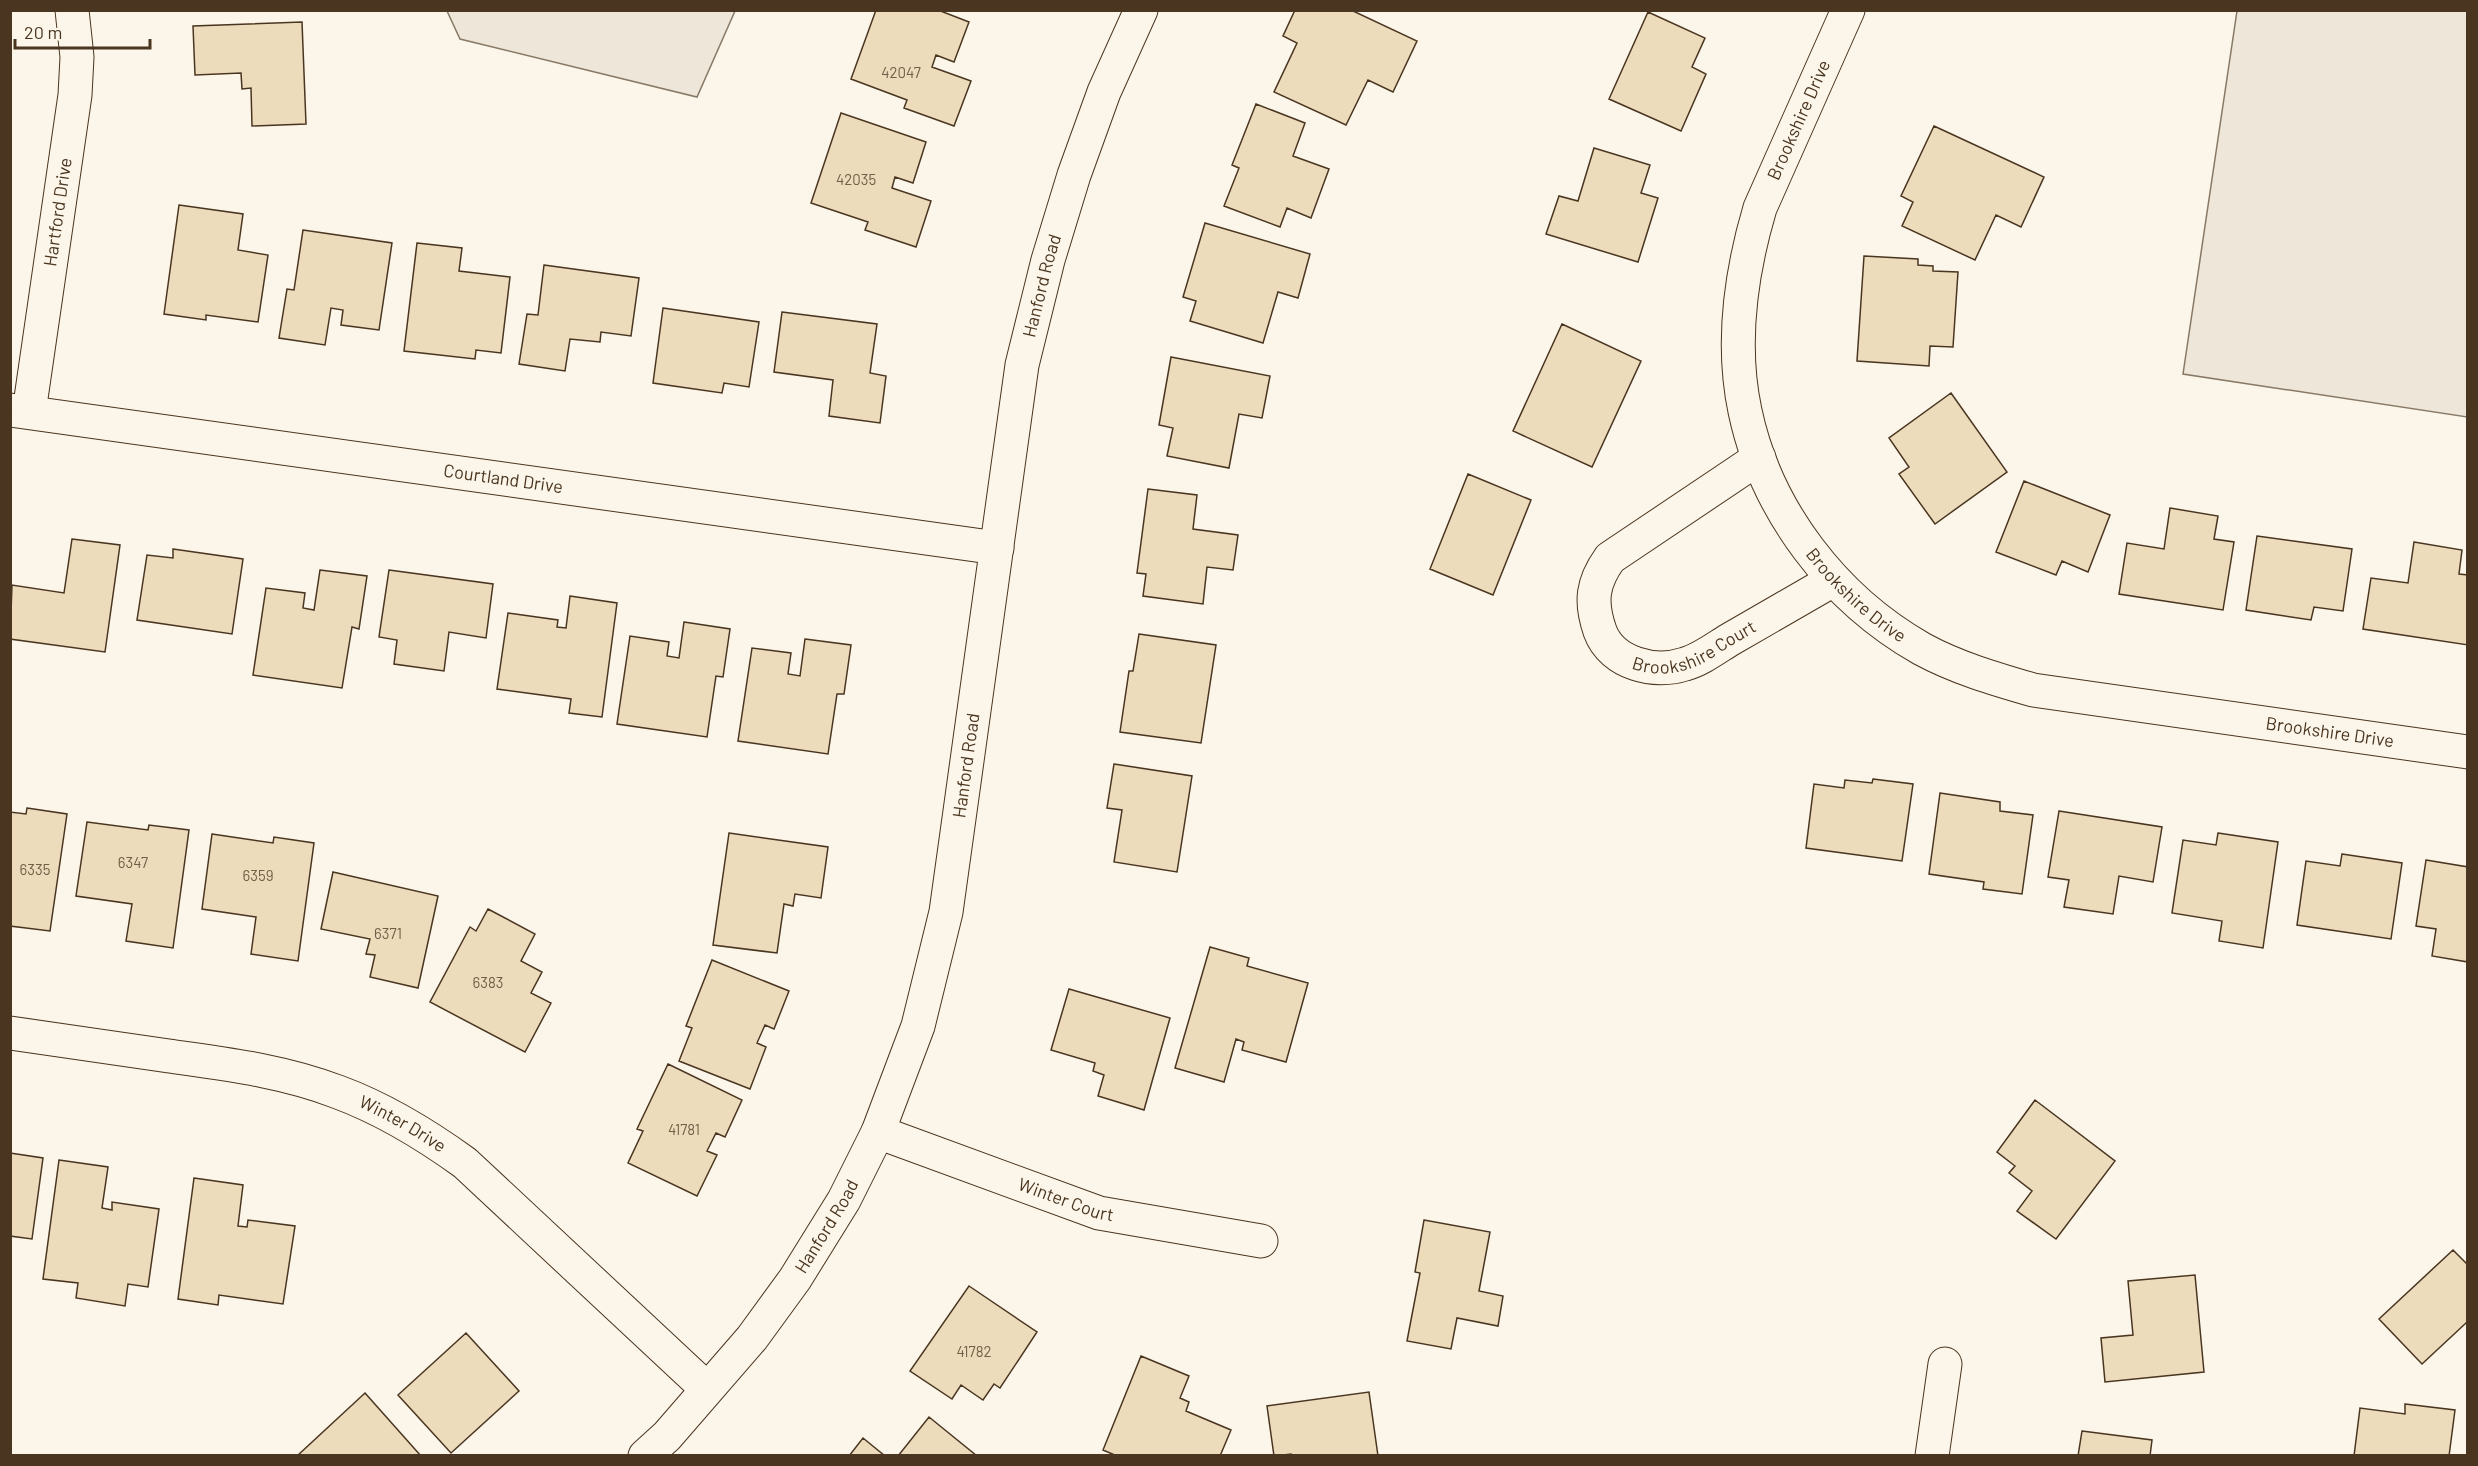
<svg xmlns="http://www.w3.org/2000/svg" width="2478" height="1466" font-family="Barlow,sans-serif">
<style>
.green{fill:#ede6d9;stroke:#887966;stroke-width:1.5}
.building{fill:#ecdcbc;stroke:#4a3520;stroke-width:1.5}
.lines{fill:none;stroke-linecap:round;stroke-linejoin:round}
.minor-casing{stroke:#4a3520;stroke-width:35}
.minor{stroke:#fbf6e9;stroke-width:33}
.labels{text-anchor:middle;stroke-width:4.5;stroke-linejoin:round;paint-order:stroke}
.number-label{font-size:15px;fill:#725f47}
.street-label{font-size:18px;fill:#4a3520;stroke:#fbf6e9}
</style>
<rect width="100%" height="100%" fill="#fbf6e9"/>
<!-- green -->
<path class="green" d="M447,11H735L697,97L460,39Z
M2237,11H2467V417L2183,374Z"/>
<!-- building -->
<path class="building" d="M876,10H938L969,22L954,62L936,55L932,67L971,81L954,126L904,108L907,100L851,79Z
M1295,10H1351L1417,41L1393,92L1368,80L1346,125L1274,92L1297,43L1283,36Z
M1648,12L1705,38L1692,67L1706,74L1681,131L1609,99Z
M302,22L306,124L252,126L251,88L242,89L241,73L195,75L193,26Z
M1256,104L1305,123L1293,156L1329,169L1311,218L1287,208L1280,227L1224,206L1239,168L1232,165Z
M841,113L926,142L913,183L895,177L892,188L931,201L916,247L865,230L868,222L811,203Z
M1934,126L2044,177L2021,227L1996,215L1975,260L1902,226L1913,202L1901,196Z
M1594,148L1650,165L1641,193L1658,198L1638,262L1546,234L1559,196L1578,201Z
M179,205L243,214L238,250L268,255L258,322L206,315V320L164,314Z
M1205,223L1310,254L1298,298L1278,292L1263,343L1190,321L1196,301L1183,297Z
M303,230L392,243L379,330L341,325L343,310L331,308L325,345L279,338L287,289L294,290Z
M417,243L462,248L459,271L510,277L501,353L476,350L475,359L404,351Z
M1864,256L1918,259V265L1933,266V271L1958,272L1953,347L1930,346L1929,366L1857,361Z
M544,265L639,278L631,336L601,332L600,342L570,339L565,371L519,364L527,314L538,315Z
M663,308L759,322L749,387L724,383L722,393L653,383Z
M782,312L877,324L870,373L886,376L880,423L829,416L833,380L774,372Z
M1562,324L1641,361L1592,467L1513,431Z
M1171,357L1270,376L1262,418L1239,414L1229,468L1167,456L1173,428L1159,425Z
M1951,393L2007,472L1935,524L1899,474L1909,467L1889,438Z
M1468,474L1531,500L1493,595L1430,569Z
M2024,481L2110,515L2088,572L2062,561L2056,575L1996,552Z
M1148,489L1197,495L1193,529L1238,535L1233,570L1207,567L1203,604L1143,596L1146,574L1137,573Z
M2170,508L2218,516L2214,539L2234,542L2223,610L2119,594L2127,543L2164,549Z
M2257,536L2352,549L2343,611L2314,607L2311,620L2246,610Z
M72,539L120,545L105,652L10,639L12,585L64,593Z
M2414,542L2462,550L2459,574L2468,575V645L2363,629L2371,578L2408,583Z
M173,549L243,559L232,634L137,620L147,555L173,558Z
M320,570L367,576L359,629L352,627L342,688L253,675L266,588L305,593L303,608L314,610Z
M389,570L493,584L486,638L449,632L444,671L394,664L397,640L379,637Z
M570,596L617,603L602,717L569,713L571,699L497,689L508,613L558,620L557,627L566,628Z
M684,622L730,629L723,677L716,676L707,737L617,724L630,636L669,642L667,656L679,658Z
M1139,634L1216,645L1201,743L1120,732L1129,671H1133Z
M805,639L851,645L844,694H837L828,754L738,741L752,648L791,653L788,674L800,676Z
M1114,764L1192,776L1177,872L1114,862L1122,810L1107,808Z
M1873,779L1913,784L1902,861L1806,848L1814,784L1844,788L1845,780L1872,783Z
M1940,793L2000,802V811L2033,815L2022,894L1983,889L1984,882L1929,874Z
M27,808L67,814L50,931L10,926V812L26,814Z
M2059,811L2162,827L2153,882L2119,876L2113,914L2064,907L2069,880L2048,877Z
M87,822L148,830L149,825L189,830L173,948L126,941L132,904L76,896Z
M729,833L828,847L821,898L795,894L793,906L784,904L777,953L713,945Z
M2218,833L2278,842L2263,948L2219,941L2222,921L2172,913L2183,840L2216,845Z
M212,834L273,843L274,837L314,843L298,961L251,954L256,917L202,909Z
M2342,854L2402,863L2391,939L2297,925L2306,861L2340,866Z
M2426,860L2468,867V962L2432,956L2436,929L2416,926Z
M333,872L438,896L418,988L370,977L375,955L366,954L370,939L321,929Z
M488,909L535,934L521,961L542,972L531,993L551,1003L525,1052L430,1002L470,927L476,931Z
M1210,947L1249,958L1247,966L1308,983L1286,1062L1242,1050L1244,1042L1236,1039L1224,1082L1175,1068Z
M712,960L789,991L774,1029L765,1025L757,1043L766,1047L750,1089L679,1061L692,1028L686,1026Z
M1069,989L1170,1018L1144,1110L1098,1096L1104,1075L1093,1071L1095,1063L1051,1050Z
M668,1064L742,1100L725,1137L716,1133L707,1151L717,1155L697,1196L628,1163L643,1131L637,1129Z
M2035,1100L2115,1161L2056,1239L2017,1211L2032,1191L2009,1173L2015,1166L1997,1152Z
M10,1153L43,1158L32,1239L10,1236Z
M59,1160L108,1167L102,1208L112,1210V1202L159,1209L148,1287L128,1284L125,1306L76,1298L78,1283L43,1279Z
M194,1178L243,1185L238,1226L247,1227L248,1220L295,1226L283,1304L219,1295L218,1305L178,1299Z
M1424,1220L1490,1232L1479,1291L1503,1296L1498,1326L1457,1318L1451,1349L1407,1341L1420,1273L1415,1272Z
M2453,1250L2468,1265V1325L2466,1323L2422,1364L2379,1319Z
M2195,1275L2204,1372L2105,1382L2101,1338L2133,1335L2128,1281Z
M969,1286L1037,1332L1000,1388L994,1384L983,1400L961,1385L952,1399L910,1371Z
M466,1333L519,1391L451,1453L398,1395Z
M1141,1356L1189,1376L1180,1398L1189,1402L1186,1411L1231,1430L1220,1456H1117L1103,1450Z
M1369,1392L1378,1456H1291V1454L1274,1456L1267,1406Z
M365,1393L421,1456H297Z
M2405,1404L2455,1410L2449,1456H2354L2360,1408L2405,1414Z
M929,1417L977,1456H898Z
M2082,1431L2152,1440L2150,1456H2078Z
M863,1438L885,1456H849Z"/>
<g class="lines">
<defs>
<g id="minor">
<path id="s1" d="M1848,10L1760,208C1741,272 1731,345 1745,411C1766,511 1834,599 1922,649C1957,668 1995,679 2033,690L2468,752"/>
<path id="s2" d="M10,410L997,548"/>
<path id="s3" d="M29,412L75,95L77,57L72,10"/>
<path id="s4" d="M1759,458L1610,558C1592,583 1590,602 1600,631C1612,664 1655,674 1685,664C1700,660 1716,648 1729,640C1764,620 1798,600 1833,580"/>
<path id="s5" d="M10,1033C63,1041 116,1048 169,1056C226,1064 284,1071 338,1092C384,1109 425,1134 465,1163L707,1389"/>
<path id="s6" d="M878,1132L1099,1213L1261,1241"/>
<path id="s7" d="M645,1456L667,1436L752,1338L795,1279L844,1200L878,1132L918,1026L946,912L1022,365L1048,260L1074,175L1104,92L1141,10"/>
<path d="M1932,1456L1945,1364"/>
</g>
</defs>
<!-- minor casing -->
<use href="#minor" class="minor-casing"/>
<!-- minor -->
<use href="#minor" class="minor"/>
</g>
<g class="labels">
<!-- number labels -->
<g class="number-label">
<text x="901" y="78">42047</text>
<text x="856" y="185">42035</text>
<text x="133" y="868">6347</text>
<text x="35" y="875">6335</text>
<text x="258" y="881">6359</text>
<text x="388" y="939">6371</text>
<text x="488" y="988">6383</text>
<text x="684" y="1135">41781</text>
<text x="974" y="1357">41782</text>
</g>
<!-- street labels -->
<g class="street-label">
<text transform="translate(1799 120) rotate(-66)" y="6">Brookshire Drive</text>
<text dy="6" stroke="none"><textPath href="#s3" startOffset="202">Hartford Drive</textPath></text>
<text dy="6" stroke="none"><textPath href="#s7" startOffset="1266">Hanford Road</textPath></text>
<text dy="6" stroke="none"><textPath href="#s2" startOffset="498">Courtland Drive</textPath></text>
<text dy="6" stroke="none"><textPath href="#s1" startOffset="642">Brookshire Drive</textPath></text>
<text dy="6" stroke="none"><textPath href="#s4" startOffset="370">Brookshire Court</textPath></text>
<text dy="6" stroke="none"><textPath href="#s1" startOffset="1146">Brookshire Drive</textPath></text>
<text dy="6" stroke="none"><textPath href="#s7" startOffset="780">Hanford Road</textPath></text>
<text dy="6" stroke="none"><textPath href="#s5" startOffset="406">Winter Drive</textPath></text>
<text dy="6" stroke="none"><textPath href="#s6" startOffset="200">Winter Court</textPath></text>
<text dy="6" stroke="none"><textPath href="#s7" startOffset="294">Hanford Road</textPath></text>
</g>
</g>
<!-- border -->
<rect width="2478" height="1466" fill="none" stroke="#4a3520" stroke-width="24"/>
<!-- scale -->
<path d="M15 39v9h135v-9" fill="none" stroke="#4a3520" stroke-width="3"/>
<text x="24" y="39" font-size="18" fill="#4a3520" stroke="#fbf6e9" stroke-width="4.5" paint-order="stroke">20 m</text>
</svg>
